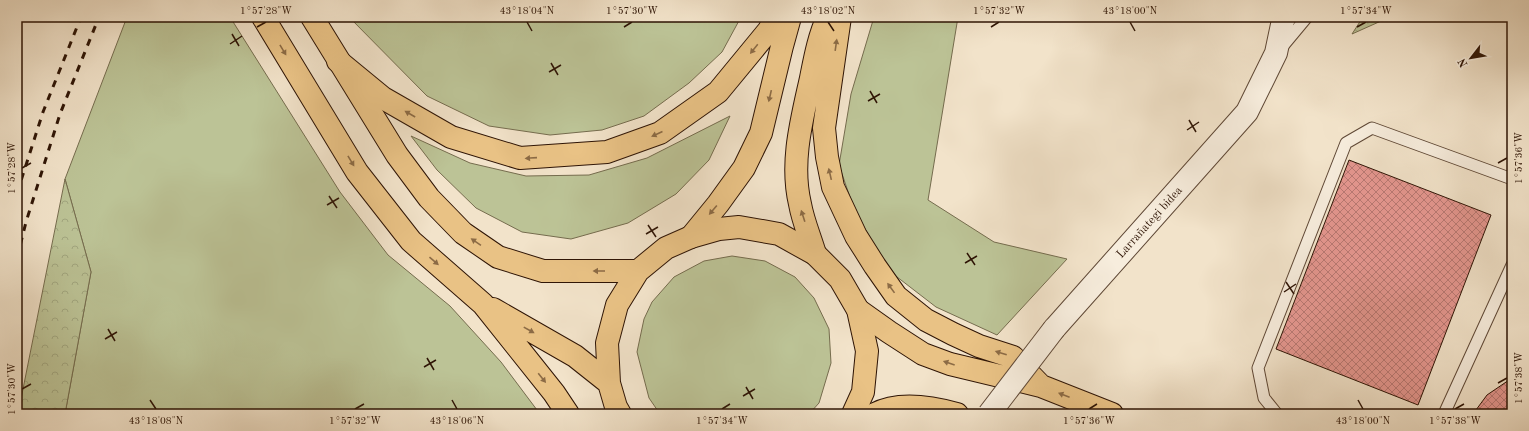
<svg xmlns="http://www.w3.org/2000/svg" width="1529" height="431" font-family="'Old Standard TT',serif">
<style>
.grass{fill:#bcc396;stroke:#756c4e}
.forest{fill:url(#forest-crowns);stroke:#756c4e}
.building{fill:url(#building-cross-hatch);stroke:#2e1405}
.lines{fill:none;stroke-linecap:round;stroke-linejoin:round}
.lane-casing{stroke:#5f4836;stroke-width:13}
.street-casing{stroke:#5f4836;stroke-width:24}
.primary-casing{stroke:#2e1405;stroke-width:24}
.highway-casing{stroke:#2e1405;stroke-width:24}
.lane{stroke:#f7eddd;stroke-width:11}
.street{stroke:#f7eddd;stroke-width:22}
.primary{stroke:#e9c285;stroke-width:22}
.highway{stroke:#e9c285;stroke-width:22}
.rail{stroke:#2e1405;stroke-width:3;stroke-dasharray:7 7;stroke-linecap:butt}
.street-bridge-casing{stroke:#5f4836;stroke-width:24;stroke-linecap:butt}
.street-bridge{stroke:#f7eddd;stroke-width:22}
.oneway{fill:#8c6b45}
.ticks{fill:none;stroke:#2e1405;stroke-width:1.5}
.labels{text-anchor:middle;stroke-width:3;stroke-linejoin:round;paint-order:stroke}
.street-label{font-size:12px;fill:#2e1405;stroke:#f7eddd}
.neatline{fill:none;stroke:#2e1405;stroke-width:1.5}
.ticks-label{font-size:10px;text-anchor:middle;fill:#2e1405}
</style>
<defs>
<pattern id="forest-crowns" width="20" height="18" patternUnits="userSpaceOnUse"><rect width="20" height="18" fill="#bcc396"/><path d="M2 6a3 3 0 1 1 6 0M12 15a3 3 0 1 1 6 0" fill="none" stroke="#a2a780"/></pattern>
<pattern id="building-cross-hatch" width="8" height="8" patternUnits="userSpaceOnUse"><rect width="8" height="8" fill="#e4968f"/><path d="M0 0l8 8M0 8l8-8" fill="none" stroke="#b97973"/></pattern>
</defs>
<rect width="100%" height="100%" fill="#f2e3ca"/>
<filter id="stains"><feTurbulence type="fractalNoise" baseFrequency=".005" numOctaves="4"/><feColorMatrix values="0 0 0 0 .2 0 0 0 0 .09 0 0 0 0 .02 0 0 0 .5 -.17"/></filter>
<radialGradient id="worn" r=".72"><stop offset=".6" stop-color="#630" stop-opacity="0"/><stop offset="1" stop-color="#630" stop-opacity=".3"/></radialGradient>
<!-- grass -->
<path class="grass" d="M127,17H230L340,192L388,255L450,306L501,362L540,414H65L91,272L65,179Z
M349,17H741L722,52L689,83L644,116L602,130L550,135L489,126L427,96Z
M874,17H958L928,200L994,242L1067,259L997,335L936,307L888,270L854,209L839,165L851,94Z
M730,116L709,160L676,194L628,223L571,239L522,232L476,208L437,170L411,136L470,163L526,176L589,175L647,158Z
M732,256L765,261L795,277L814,298L829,329L831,363L819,403L809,414H660L649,398L637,352L644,319L652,302L674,277L704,261Z"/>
<!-- forest -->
<path class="forest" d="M1363,17H1390L1352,34Z
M65,179L91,272L65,414H18Z"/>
<!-- building -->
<path class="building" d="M1349,160L1491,215L1418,405L1276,349Z
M1512,378V414H1473L1487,395Z"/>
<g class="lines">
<defs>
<path id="lane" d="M1282,47L1307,17
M1277,414L1264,398L1258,368L1346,143L1372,128L1512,179
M1444,414L1512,265"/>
<path id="street" d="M1054,329L1247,112L1276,53L1283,20L1285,17"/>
<path id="primary" d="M263,17L357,172L411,241L483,304L554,393L568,414
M312,17L397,155L429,198L463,233L498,257L543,271H638
M493,309L575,356L609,383
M620,414L616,407L609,383L607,343L617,305L638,271L666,248L691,237L719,229L739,227L779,234L815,254L840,279L858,310L867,351L863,392L853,414"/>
<path id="highway" d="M840,17L824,128L827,157L833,187L856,236L875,266L896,296L926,320L953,334L979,346L1013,357L1041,386
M338,61L383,98L451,137L520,158L607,152L660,133L718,92L769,30L776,17
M691,237L718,204L744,168L761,133L782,46L790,17
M815,254C810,237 803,221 800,204C790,162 802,119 811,78C815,58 819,36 828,17
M858,310L889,332L923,354L950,364L1041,386L1112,414
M875,414C899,401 932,407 957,414"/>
</defs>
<!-- lane casing -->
<use href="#lane" class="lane-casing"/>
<!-- street casing -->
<use href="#street" class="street-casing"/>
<!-- primary casing -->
<use href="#primary" class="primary-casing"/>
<!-- highway casing -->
<use href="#highway" class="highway-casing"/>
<!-- lane -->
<use href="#lane" class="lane"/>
<!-- street -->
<use href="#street" class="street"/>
<!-- primary -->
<use href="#primary" class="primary"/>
<!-- highway -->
<use href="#highway" class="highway"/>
<!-- rail -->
<path class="rail" d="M17,193L43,112L81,17
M17,258L26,222L60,114L99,17"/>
<defs>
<path id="street-bridge" d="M989,414L1054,329"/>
</defs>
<!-- street-bridge casing -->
<use href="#street-bridge" class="street-bridge-casing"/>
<!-- street-bridge -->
<use href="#street-bridge" class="street-bridge"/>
</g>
<!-- one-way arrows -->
<defs><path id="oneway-solid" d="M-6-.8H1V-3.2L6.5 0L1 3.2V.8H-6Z"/></defs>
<g class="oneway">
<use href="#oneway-solid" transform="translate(836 45) rotate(-82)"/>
<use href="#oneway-solid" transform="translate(754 49) rotate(129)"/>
<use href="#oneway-solid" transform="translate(283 50) rotate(59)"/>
<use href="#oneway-solid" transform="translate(770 96) rotate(103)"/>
<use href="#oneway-solid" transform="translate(410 114) rotate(-150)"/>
<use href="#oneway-solid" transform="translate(657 134) rotate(156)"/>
<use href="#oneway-solid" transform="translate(531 158) rotate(176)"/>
<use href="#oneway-solid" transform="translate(351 161) rotate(59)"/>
<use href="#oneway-solid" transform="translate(830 174) rotate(-103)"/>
<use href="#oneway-solid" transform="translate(713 210) rotate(130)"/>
<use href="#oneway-solid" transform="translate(803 216) rotate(-108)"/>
<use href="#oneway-solid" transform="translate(476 242) rotate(-146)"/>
<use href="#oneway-solid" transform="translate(434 261) rotate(41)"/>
<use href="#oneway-solid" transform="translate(599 271) rotate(-180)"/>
<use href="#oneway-solid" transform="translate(891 288) rotate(-126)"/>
<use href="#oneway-solid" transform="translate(529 330) rotate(29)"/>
<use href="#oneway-solid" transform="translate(1001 353) rotate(-163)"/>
<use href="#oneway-solid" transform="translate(949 363) rotate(-161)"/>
<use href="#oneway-solid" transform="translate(542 378) rotate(51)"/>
<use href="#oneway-solid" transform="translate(1064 395) rotate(-159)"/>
</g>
<!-- ticks -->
<path class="ticks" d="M527,22L532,31M828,22L834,31M1130,22L1135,31M257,27L266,22M624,27L632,22M991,27L999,22M1357,27L1366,22M232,34L239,46M230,44L242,36M551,63L558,75M549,72L561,65M870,91L877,103M868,101L880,94M1189,120L1196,132M1187,130L1199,122M1498,163L1507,158M22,168L31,163M329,196L337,208M327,205L339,198M648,225L656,237M646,234L658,227M967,253L975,265M965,263L977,256M1286,282L1294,294M1284,292L1296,284M108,329L115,341M105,339L117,332M427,358L434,370M424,367L436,360M1498,383L1507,378M746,387L753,399M22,389L31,384M743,396L755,389M150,400L156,409M452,400L457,409M1358,400L1363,409M355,409L364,404M722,409L730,404M1089,409L1097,404M1455,409L1464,404"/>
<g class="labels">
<!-- street labels -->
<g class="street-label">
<text transform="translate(1149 222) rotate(-48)" y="4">Larrañategi bidea</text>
</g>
</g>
<!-- margin -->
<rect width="1529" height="431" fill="none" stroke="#f2e3ca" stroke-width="44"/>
<!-- north arrow -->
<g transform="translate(1471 58) rotate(239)" stroke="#f7eddd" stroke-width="3" paint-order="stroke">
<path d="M0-3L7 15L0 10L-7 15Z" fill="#2e1405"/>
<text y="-6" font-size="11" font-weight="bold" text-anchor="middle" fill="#2e1405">N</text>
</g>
<rect x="22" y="22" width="1485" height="387" class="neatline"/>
<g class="ticks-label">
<text x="266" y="14">1°57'28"W</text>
<text x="527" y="14">43°18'04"N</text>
<text x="632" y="14">1°57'30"W</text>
<text x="828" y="14">43°18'02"N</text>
<text x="999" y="14">1°57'32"W</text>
<text x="1130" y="14">43°18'00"N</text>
<text x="1366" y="14">1°57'34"W</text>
<text transform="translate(1518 158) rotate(-90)" y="4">1°57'36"W</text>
<text transform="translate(11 168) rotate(-90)" y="4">1°57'28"W</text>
<text transform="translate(1518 378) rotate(-90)" y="4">1°57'38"W</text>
<text transform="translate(11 389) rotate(-90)" y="4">1°57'30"W</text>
<text x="156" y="424">43°18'08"N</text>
<text x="355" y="424">1°57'32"W</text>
<text x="457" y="424">43°18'06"N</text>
<text x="722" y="424">1°57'34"W</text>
<text x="1089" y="424">1°57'36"W</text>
<text x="1363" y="424">43°18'00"N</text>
<text x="1455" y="424">1°57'38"W</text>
</g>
<rect width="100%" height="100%" filter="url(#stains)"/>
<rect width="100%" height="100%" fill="url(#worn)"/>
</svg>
